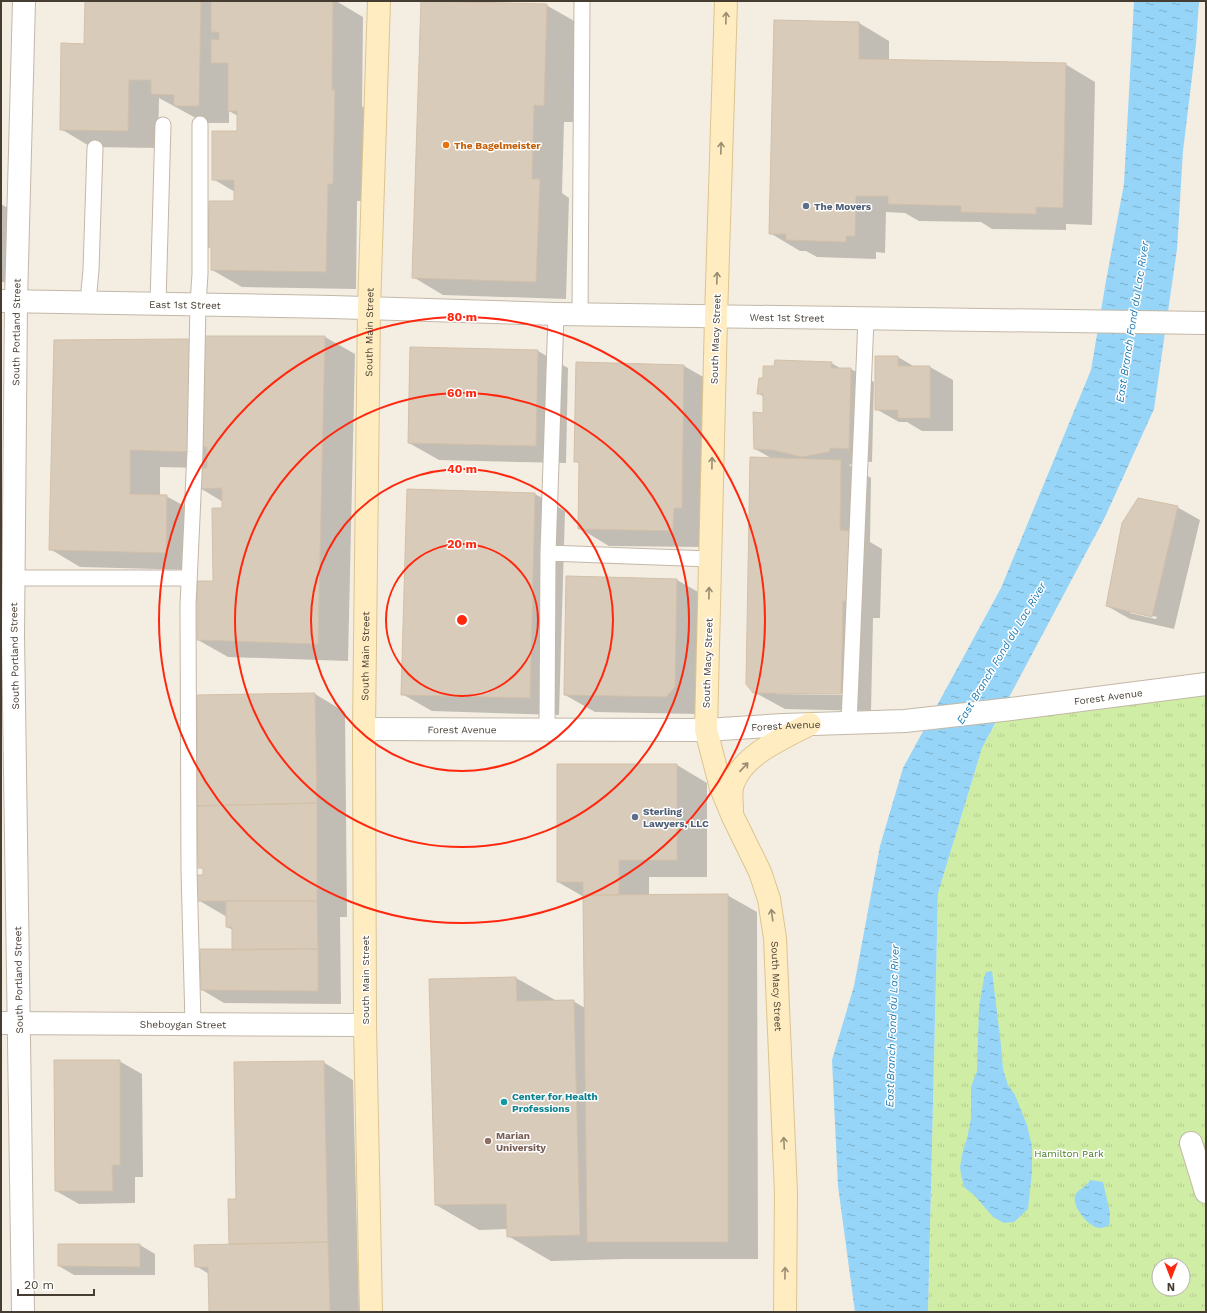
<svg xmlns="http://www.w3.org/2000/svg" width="1207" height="1313" font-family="'Work Sans',sans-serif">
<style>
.park{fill:url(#park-tufts);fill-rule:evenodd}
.water{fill:url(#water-ripples)}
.shadow{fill:#0003;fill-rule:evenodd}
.building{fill:#d9cbb9;stroke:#d2c0a9}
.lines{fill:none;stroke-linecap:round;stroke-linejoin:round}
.lane-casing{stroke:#c3b8a7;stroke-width:17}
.street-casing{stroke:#c3b8a7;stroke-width:24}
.secondary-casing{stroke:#dcc48e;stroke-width:24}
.lane{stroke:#fff;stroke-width:15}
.street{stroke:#fff;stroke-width:22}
.secondary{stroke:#ffedc1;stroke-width:22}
.oneway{stroke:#998c72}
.ring{fill:none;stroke:#ff270e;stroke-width:2}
.food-dot{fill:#e8710a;stroke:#fff;stroke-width:1.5}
.service-dot{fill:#5c6f8a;stroke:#fff;stroke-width:1.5}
.culture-dot{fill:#0f9aa8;stroke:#fff;stroke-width:1.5}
.education-dot{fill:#8d6e63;stroke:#fff;stroke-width:1.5}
.labels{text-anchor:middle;stroke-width:3;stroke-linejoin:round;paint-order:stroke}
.food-label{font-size:10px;font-weight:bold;fill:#c56008;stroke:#fff;text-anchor:start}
.service-label{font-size:10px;font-weight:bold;fill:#4e5e75;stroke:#fff;text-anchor:start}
.street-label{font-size:10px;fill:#463d32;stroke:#fff}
.culture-label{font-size:10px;font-weight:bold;fill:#0d838f;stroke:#fff;text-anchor:start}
.education-label{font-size:10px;font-weight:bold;fill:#785e54;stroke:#fff;text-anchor:start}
.park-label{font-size:10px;fill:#477d1f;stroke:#fff}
.water-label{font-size:11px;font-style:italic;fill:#1f7cb4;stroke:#fff}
.centre{fill:#ff270e;stroke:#fff;stroke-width:2}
.ring-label{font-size:12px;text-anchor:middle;font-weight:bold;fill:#ff270e;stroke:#fff;stroke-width:3;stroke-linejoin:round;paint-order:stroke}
</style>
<defs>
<pattern id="park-tufts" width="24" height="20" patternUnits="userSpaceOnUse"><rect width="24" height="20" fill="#d0eda5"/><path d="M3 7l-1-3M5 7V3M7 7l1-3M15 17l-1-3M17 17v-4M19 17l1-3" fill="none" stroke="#b4cc8e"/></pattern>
<pattern id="water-ripples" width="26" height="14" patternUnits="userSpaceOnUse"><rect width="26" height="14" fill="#96d5f8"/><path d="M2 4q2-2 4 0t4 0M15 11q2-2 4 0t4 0" fill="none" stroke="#7caec9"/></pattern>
</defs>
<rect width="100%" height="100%" fill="#f3ede2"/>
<!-- park -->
<path class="park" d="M1206,684V1312H928L938,893L982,748L1003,710ZM1159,1265H1183V1289H1159Z"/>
<!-- water -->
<path class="water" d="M1134,1H1199L1196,44L1183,151L1177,249L1154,409L1105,517L982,748L938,893L928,1312H855L838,1186L832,1060L854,986L880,846L903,768L1001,588L1091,370L1106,281L1124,184Z
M992,971L1001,1045L1003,1069L1008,1085L1015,1095L1027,1125L1032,1146V1172L1028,1209L1014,1222L1004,1223L993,1217L975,1196L964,1187L961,1175L960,1167L963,1150L967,1139L971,1118V1087L977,1071L979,1007L984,978L986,972Z
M1090,1180L1103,1182L1110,1213L1109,1225C1107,1226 1103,1228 1100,1228C1089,1228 1072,1207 1075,1196C1077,1190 1083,1189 1086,1185C1088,1184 1089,1182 1090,1180Z"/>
<!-- shadow -->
<path class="shadow" d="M86,1H210L212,2V1H336L363,17L362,106L364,108L363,201H357L356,289L242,287L212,270L235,202V192L213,179L238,132V116L229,111V123H205L159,98L158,148L91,147L61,129L85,45Z
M546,5L576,22L573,122H564L562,193L569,198L566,299L443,295L413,277Z
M775,21L859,23L889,41V60L1065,64L1095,82L1092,225L1066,224V230L992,229L981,222L919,221L905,213L886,212L885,253L876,252V259L817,257L806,251H800L770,233Z
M1,204L17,213L16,283L1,282Z
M325,337L355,354L348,661L228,657L198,640L214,582L224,509L223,502L200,488V468L160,467V496H166L197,513L196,570L80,567L50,549L191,340Z
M411,348L538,351L568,368L566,463L439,460L409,443Z
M898,357L915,367H930L953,380V431H922L907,422H899L876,409Z
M831,363L842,369H851L874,382L872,462L855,461L852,464L849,465L871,478L870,542L882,549L880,618H873L871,711L785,709L754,692L773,459L755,449L764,414V397L758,393ZM776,692L846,693V695L776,694Z
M684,366L714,383L703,547L609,546L579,528L580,464L575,461Z
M535,494L565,511L559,715L432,711L402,694Z
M1177,507L1200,520L1174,629L1130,619L1107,606ZM1130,611L1157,617L1156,619L1130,613Z
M677,580L707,597L697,714L595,712L565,695Z
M315,694L345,712L347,917H340L341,1004L224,1003L202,990L233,951V930L227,927V917L198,900L204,876V870L199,867L198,696Z
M677,765L707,783V877H649V895H727L757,912L758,1259H623L551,1261L508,1236V1229L479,1230L436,1205L516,978L557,1001H573L585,1008L584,897L558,882Z
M119,1061L142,1074L143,1177H135V1203L79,1204L56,1191Z
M323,1062L353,1080L359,1312H210L209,1274L196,1266L230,1245L229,1200H237Z
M140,1245L155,1254V1275H74L59,1266Z"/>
<!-- building -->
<path class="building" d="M85,1H201L199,106H174V95L151,94V80H129L128,131L60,130L61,43L84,44Z
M211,1H333L332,90H335L333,184H328L326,272L211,270V248L208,247L209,201H234V180H212V131H237V111H228V63H211V39L219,40V32H211Z
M421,1L547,4L544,106L534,105L532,179H540L536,282L412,278Z
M774,20L859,22V59L1066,63L1063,208L1036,207V214L961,212V206L888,204V196H856L855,236H846V242L786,240V234H769Z
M203,336H325L318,644L197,640V581H213L212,508H222V488L199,489V468H207V447H202Z
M191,339L188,452L130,450V494L167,495L166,553L49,550L54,340Z
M410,347L538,350L536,446L408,443Z
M875,356H898V366H930V418H898V410H875Z
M775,360L832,362L831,368H851L849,449L831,448L829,452L802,457L772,450L754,449L753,412L763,413V394H757L759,378H763V366H774Z
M576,362L684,365L682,508H674L673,531L578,529L579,462H574Z
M750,457L841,460L840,530L852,531L851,601H843L841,694L753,693L746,684Z
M407,489L535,493L530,698L401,695Z
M1138,498L1178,506L1152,617L1106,606L1122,523Z
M566,576L677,579L675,687L666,697L564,695Z
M315,693L317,803L197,806V695Z
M557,764H677V860H619V895H583V882H557Z
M317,803V901H197V875H203V868H198L197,806Z
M728,894V1242H587L583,895Z
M226,901H317L318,949L232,950V927H226Z
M200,949H318V991L201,990Z
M516,977L517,1001L574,1000L580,1235L507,1237L506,1204L435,1205L429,979Z
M54,1060H120V1165H112L113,1191H55Z
M324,1061L328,1242L229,1244L228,1199H236L234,1062Z
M328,1242L330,1312H209L208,1267H195L194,1245Z
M58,1244H140V1267L58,1266Z"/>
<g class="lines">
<defs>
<path id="lane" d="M88,302L91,270L95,148
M158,303L163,125
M580,315L582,1
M548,553L710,559
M14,578H189
M849,723L866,319
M547,730L548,553L556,314
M193,1023L189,870L188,605L195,452L198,304L200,274V124"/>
<g id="street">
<path id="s1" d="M2,301L332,307L556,314L1206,323"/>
<path id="s2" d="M364,729L706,730L783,725L905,721L1011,709L1206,684"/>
<path id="s3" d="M1,1023L365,1025"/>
<path d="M1191,1143L1206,1192"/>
<path id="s4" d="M23,1312L13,635L16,301L24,1"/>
</g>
<g id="secondary">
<path id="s5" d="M726,1L716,317L706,730L721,788L733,817L760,872L769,899L775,938L786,1193L785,1312"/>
<path d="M732,809C732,802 730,792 733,784C743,754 784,738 810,724"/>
<path id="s6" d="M371,1312L365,1025L364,729L369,308L379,1"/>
</g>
</defs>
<!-- lane casing -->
<use href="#lane" class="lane-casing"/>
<!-- street casing -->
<use href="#street" class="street-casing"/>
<!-- secondary casing -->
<use href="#secondary" class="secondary-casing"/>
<!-- lane -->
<use href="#lane" class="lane"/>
<!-- street -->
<use href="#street" class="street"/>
<!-- secondary -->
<use href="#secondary" class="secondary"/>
</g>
<!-- one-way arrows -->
<defs><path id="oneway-shaft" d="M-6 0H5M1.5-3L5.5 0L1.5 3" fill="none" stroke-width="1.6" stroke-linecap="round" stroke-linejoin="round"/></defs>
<g class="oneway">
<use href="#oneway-shaft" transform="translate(726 18) rotate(-88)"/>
<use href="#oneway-shaft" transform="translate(721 148) rotate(-88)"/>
<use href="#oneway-shaft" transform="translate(717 278) rotate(-88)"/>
<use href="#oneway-shaft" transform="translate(712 463) rotate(-89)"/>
<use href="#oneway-shaft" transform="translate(709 593) rotate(-89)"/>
<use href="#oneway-shaft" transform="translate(744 767) rotate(-47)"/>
<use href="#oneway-shaft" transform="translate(772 915) rotate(-98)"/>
<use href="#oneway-shaft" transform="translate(784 1143) rotate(-93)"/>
<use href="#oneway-shaft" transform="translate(785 1273) rotate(-89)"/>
</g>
<!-- distance rings -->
<g class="ring">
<circle cx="462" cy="620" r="76"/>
<circle cx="462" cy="620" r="151"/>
<circle cx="462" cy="620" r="227"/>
<circle cx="462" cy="620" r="303"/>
</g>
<!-- markers -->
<circle class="food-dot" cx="446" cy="145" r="4"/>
<g class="service-dot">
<circle cx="806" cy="206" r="4"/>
<circle cx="635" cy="817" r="4"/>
</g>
<circle class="culture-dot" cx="504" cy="1102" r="4"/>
<circle class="education-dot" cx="488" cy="1141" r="4"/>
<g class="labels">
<!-- food labels -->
<g class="food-label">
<text x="454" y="149">The Bagelmeister</text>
</g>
<!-- service labels -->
<g class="service-label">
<text x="814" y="210">The Movers</text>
<text x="643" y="815">Sterling<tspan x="643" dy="12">Lawyers, LLC</tspan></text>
</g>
<!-- street labels -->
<g class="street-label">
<text dy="4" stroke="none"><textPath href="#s1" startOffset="183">East 1st Street</textPath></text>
<text dy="4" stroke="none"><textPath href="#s1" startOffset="785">West 1st Street</textPath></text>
<text dy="4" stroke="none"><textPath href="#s4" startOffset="980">South Portland Street</textPath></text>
<text dy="4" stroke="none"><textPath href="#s6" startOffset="980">South Main Street</textPath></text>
<text transform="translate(715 339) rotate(-88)" y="4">South Macy Street</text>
<text transform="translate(14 656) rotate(-91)" y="4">South Portland Street</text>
<text dy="4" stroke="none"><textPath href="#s6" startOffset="656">South Main Street</textPath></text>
<text transform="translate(707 663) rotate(-88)" y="4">South Macy Street</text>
<text dy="4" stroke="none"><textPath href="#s2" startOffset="746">Forest Avenue</textPath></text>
<text dy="4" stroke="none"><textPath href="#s2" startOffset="422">Forest Avenue</textPath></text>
<text dy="4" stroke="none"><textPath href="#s2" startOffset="98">Forest Avenue</textPath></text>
<text transform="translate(18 980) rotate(-91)" y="4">South Portland Street</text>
<text transform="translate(365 980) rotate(-90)" y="4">South Main Street</text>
<text dy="4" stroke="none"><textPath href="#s5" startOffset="998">South Macy Street</textPath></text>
<text dy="4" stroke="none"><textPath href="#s3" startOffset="182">Sheboygan Street</textPath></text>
</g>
<!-- culture labels -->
<g class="culture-label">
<text x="512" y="1100">Center for Health<tspan x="512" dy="12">Professions</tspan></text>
</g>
<!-- education labels -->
<g class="education-label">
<text x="496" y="1139">Marian<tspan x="496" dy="12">University</tspan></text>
</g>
<!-- park labels -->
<g class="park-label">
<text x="1069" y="1157">Hamilton Park</text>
</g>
<!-- water labels -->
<g class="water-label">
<text transform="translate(1132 322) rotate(-81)" y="4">East Branch Fond du Lac River</text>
<text transform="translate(1001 653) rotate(-59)" y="4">East Branch Fond du Lac River</text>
<text transform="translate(892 1026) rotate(-88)" y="4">East Branch Fond du Lac River</text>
</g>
</g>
<circle cx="462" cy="620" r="6" class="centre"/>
<g class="ring-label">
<text x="462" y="321">80 m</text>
<text x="462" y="397">60 m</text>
<text x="462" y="473">40 m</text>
<text x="462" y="548">20 m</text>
</g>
<!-- border -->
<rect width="1207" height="1313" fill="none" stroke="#463d32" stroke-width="4"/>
<!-- north arrow -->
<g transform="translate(1171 1277) rotate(180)"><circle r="19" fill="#ffffff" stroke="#b5b1ad"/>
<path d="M0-3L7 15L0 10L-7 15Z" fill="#ff270e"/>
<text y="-6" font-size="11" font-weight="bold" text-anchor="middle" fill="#463d32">N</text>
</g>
<!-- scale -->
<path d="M18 1289v6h76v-6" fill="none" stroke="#463d32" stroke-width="2"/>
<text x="24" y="1289" font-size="12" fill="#463d32" stroke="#ffffff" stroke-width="3" paint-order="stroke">20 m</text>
</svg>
